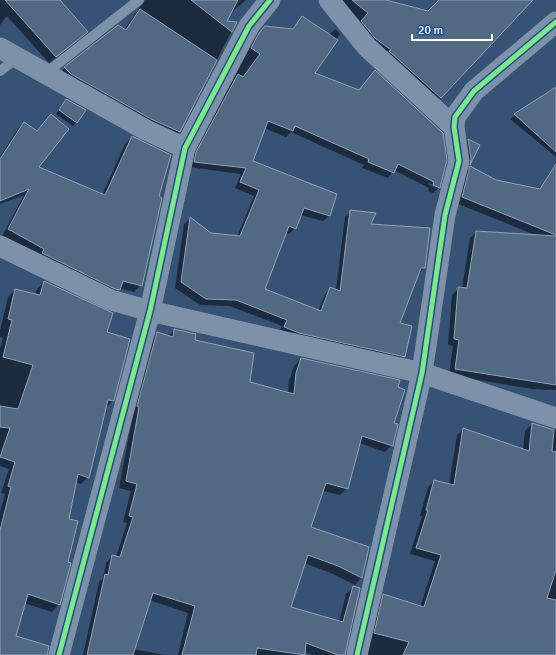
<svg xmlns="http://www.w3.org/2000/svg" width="556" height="655" font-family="Signika,sans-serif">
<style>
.shadow{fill:#0007;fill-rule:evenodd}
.building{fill:#526984;stroke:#92a2b6}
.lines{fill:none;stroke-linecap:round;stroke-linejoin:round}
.service{stroke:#7d92a8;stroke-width:10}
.minor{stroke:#7d92a8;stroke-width:21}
.cycleway-casing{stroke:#1b4f8f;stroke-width:8}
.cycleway{stroke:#7ce984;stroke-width:5}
</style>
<rect width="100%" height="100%" fill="#365274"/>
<!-- shadow -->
<path class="shadow" d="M0,0H58L86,32L49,63L7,16L0,25Z
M145,0H246L221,21L236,23L179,132L172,138L59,74L65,68L124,30Z
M335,0H382L428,12L440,0H529L432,106L354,29L360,21Z
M302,17L312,47L336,29L340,34L313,74L446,160L439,187L433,193L428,191L429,188L394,170L388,178L362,168L364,165L291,132L286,137L264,128L252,162L329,216L323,221L300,215L295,228L289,234L286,233L264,290L318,311L325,294L331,288L336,290L345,217L351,211L424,268L418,274L399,324L404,356L398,362L279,333L282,326L230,306L200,305L175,288L184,224L190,219L211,234L237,237L254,196L235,188L241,174L189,167L191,159L254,40L265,27L291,30ZM429,183L436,186V188L428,184Z
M556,88V157L510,119Z
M63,104L77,122L73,126L56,114Z
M51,116L38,168L102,195L125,144L132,137L158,196L141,285L134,292L119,288L112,296L2,236L24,195L0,204V157L17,130L24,124L36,132Z
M468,140L479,146L467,167L465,144Z
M470,167L496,181L538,190L549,177L556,180V390L532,389L449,375L453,346L448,345L452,295L459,288L462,289L470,238L476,232L535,235L456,203L464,174Z
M44,282L106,332L113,401L105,408L88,477L81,484L75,483L68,519L67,563L59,604L52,612L24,603L15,637L45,655H0V512L5,494L1,493L9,469L0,466V349L3,338L0,337V331L8,297L15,290L35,295L37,289Z
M174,330L194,340L249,383L288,393L289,381L294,366L301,359L393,424L392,445L385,452L359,443L347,489L340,495L323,491L309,527L368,548L361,578L355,585L331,573L304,563L290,607L339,622L346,594L353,587L345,655H313L304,652V655H178L188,613L149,600L133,649L165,655H83L99,582L103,578L106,563L112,556L116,557L127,523L123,522L131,491L119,488L133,413L151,339L157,333L168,336Z
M532,424L556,430V655H365L377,602L384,595L420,607L435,561L410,554L422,516H420L428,487L434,481L449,485L457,435L464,429L523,450L525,431Z"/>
<!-- building -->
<path class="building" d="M5,0H60L88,32L56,57Z
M191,0H238L227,21L237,22L232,32Z
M352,0H386L428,11L439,0H533L441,98L389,51L391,50L375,38L361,21L368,13Z
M140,9L217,60L180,132L151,119L71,74L64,67L118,25L126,30Z
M302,16L338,40L315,73L359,90L375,70L443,133L447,160L440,188L433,185L434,182L398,164L394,173L368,162L369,159L295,126L293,131L268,121L253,161L337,194L330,216L304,208L296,229L289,226L265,289L321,311L330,287L340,291L350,210L376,213L371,224L430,228L425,268H421L400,323L412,326L405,357L299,333L284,327L287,320L236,300L206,299L181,282L190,217L211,233L240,236L259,190L240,182L246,168L194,162L196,152L238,74L243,77L260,54L251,48L259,33L265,26L293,29Z
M556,87V152L514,114Z
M66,99L86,110L77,123L59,110Z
M51,114L69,129L39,167L105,195L132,136L171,155L159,196L162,198L142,286L123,281L120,290L115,289L42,253L44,249L8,229L29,189L0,201V159L24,122L37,131Z
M468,139L480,145L470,165L471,159Z
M556,164V235L462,197L470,166L496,180L540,189Z
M476,231L556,236V385L455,369L459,340L454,339L458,287L467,288Z
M44,281L113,313L107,332L130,339L114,401L108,400L89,478L78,474L69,519L78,521L68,562L71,563L60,605L28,594L16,636L49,646L47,655H0V530L11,487L8,486L15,462L0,457L10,428L0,427V406L18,409L33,365L3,357L12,320L8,319L15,289L40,295Z
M174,329L196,334L195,340L254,353L250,382L294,394L296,373L301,358L400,380L398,387L405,390L394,423L398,424L393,446L362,436L348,489L326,483L311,527L369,547L362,578L338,566L308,555L291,607L343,622L353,586L360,588L345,655H338L306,643L305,655L257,648L256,655H182L195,606L153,593L133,655H87L105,574L108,575L112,555L120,557L133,517L129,516L137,484L126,481L139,407L137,406L157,332L173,337Z
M532,423L554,430L552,451L556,452V570L547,598L556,600V655H403L409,642L374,633L383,594L424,607L441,555L416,548L428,510H426L434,480L454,485L463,428L529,451Z"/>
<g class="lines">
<!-- service -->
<path class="service" d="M0,71L17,58
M46,73L139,0"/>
<!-- minor -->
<path class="minor" d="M329,0L367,47L454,127
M0,48L146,130L185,148
M0,246L111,300L150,311L422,373L556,418
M59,655L150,311L185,148L249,26L270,0
M357,655L422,373L445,215L459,161L454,127L455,117L474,91L556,22"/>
<defs>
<path id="cycleway" d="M59,655L150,311L185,148L249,26L270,0
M357,655L422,373L445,215L459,161L454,127L455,117L474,91L556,22"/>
</defs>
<!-- cycleway casing -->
<use href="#cycleway" class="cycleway-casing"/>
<!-- cycleway -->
<use href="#cycleway" class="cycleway"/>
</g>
<!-- scale -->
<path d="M412 34v6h80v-6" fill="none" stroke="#ffffff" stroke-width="2"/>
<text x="418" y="34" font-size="12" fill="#ffffff" stroke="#1b4f8f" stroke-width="3" paint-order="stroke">20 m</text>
</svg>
